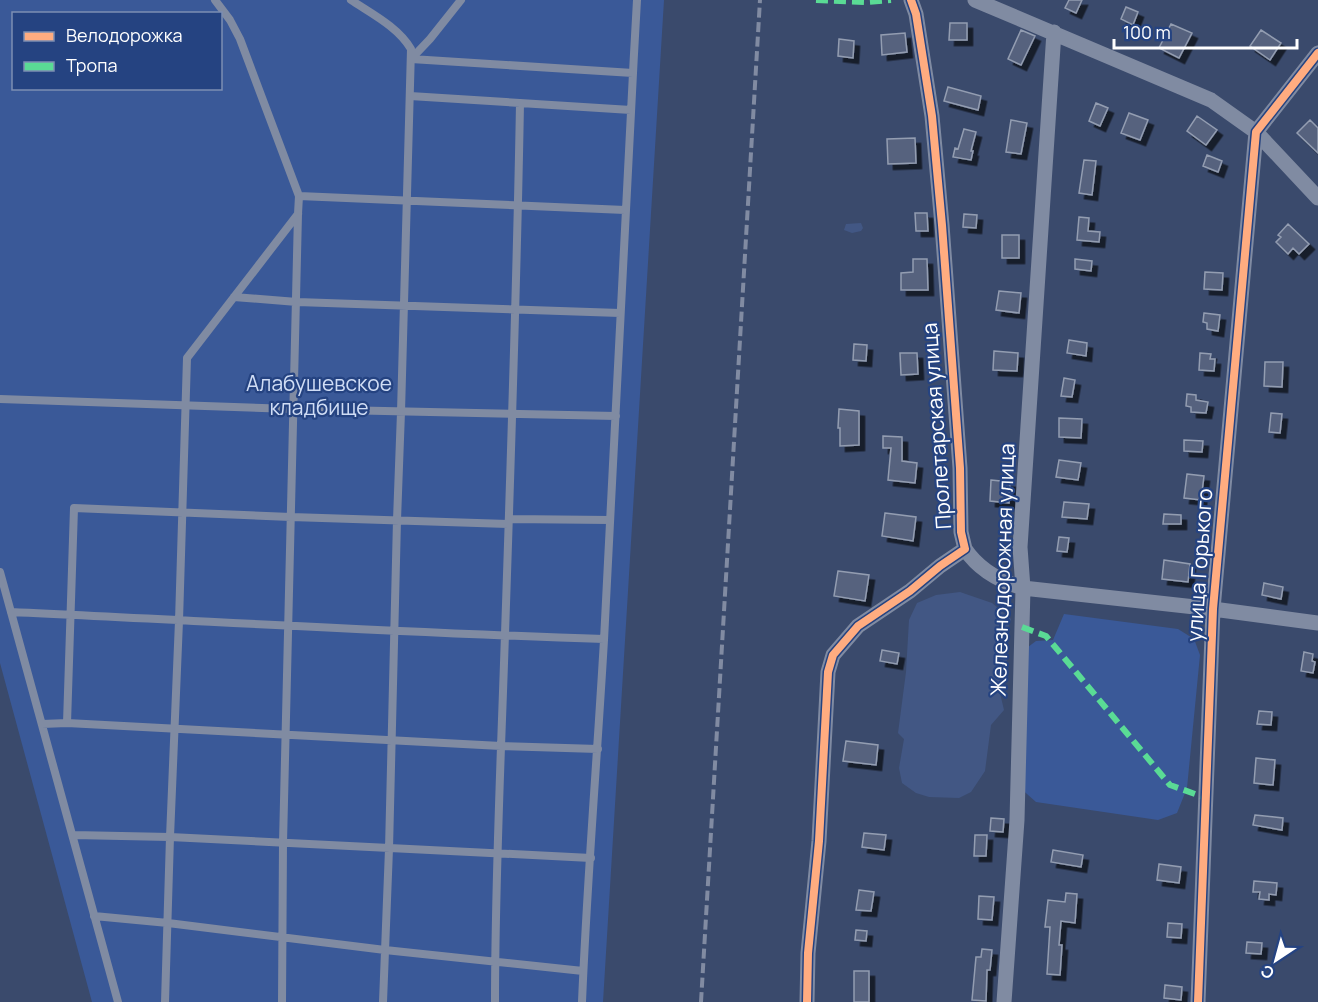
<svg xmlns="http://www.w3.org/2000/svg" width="1318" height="1002" font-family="Manrope,sans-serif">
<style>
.green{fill:#3a5998;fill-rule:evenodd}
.water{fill:#425784}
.building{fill:#56627e;stroke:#939db1;stroke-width:1.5;filter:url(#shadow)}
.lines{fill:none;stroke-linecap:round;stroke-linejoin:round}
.lane{stroke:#808ba2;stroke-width:8}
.street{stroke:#808ba2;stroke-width:15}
.rail{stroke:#818ba2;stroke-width:4;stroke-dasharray:10 4.5;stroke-linecap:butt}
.quiet{stroke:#5adb95;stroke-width:6;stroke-dasharray:12 6;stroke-linecap:butt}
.cycleway-casing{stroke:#254381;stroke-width:11}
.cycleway{stroke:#ffac80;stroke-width:8}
.labels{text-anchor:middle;stroke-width:4.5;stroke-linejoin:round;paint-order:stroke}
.park-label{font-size:21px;fill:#d0ddf5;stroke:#254381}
.street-label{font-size:21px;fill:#fff;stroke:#254381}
</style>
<defs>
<filter id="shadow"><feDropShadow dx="5.5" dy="5.5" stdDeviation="0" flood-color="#0009"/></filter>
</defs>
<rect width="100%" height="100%" fill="#3a4a6c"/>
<!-- green -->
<path class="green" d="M0,0H664L603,1002H92L0,663ZM14,14H220V88H14Z
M1064,614L1178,629L1194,639L1200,655L1187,788L1177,813L1158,820L1036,802L1018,786L1028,647L1036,641L1053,640Z"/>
<!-- water -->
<path class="water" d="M861,223L863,228L861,231L852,233L844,230L846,224Z
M960,592L992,603L1011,619L1006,634L1007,665L1000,693L1004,710L991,725L985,771L971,792L959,798L929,797L916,793L902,783L899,768L904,739L898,733L906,672L909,620L917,603L936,595Z"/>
<!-- building -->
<path class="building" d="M1069,0H1082L1076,13L1065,8Z
M1126,7L1138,12L1133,25L1121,19Z
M950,23H967V40H949Z
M1171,24L1192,33L1179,58L1159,48Z
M1021,30L1035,36L1021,65L1008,59Z
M1261,30L1281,43L1270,60L1250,46Z
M905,33L907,52L882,55L881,35Z
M839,39L854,41L853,58L838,56Z
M948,87L981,96L978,110L944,101Z
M1096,103L1108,108L1100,126L1089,121Z
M1129,113L1148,120L1140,140L1121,133Z
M1197,116L1217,130L1206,145L1187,131Z
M1011,120L1027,123L1021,154L1006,152Z
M1310,120L1318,128V153L1297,133Z
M964,129L976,132L971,151H973L971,160L953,157L955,148L958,149Z
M915,138L916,163L888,164L887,139Z
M1207,155L1222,161L1218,172L1203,166Z
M1084,160L1096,161L1092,195L1079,193Z
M915,213H927L928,231H916Z
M964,214L977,215L976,228L963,227Z
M1079,217L1089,218L1088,231L1100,232L1099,242L1077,240Z
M1288,224L1309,244L1299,254L1293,248L1288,254L1276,242L1281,237L1278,235Z
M1002,235H1019V258H1002Z
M913,259H927L928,290H901V273L913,272Z
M1075,259L1092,261L1091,271L1075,269Z
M1205,272L1223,273L1222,290L1204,289Z
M999,291L1021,293L1019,313L996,310Z
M1204,313L1220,315L1218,331L1207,329V323L1203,322Z
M1069,340L1087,343L1086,356L1067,353Z
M854,344L867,345L866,361L853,360Z
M994,351L1018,353L1017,371L993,370Z
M900,353H917L918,374L901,375Z
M1200,353L1211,354L1210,359H1215L1214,371L1199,370Z
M1265,362H1283L1282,387L1264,386Z
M1064,378L1075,380L1072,397L1061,396Z
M1187,394L1196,395V400L1208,402L1206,413L1191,412V407L1186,406Z
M839,409L859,411V445L840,446V428H838Z
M1271,413L1282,414L1280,433L1269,432Z
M1059,418L1082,419L1081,438L1059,437Z
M883,436L902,437V461L917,463L915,483L888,480L891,448H883Z
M1184,440L1203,441L1202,452L1184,451Z
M1059,460L1081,463L1078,480L1056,477Z
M1187,474L1204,476L1201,500L1184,498Z
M991,480L1010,482L1009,503L990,501Z
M1064,502L1089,504L1087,519L1062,517Z
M885,513L916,517L913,541L882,536Z
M1164,514L1181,515V524H1163Z
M1059,537L1069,538L1067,552L1057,551Z
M1164,560L1190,564L1188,582L1162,579Z
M838,571L869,575L865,601L834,596Z
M1264,583L1283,587L1281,599L1262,595Z
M882,650L899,653L897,664L880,661Z
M1304,652L1313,654L1312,661L1315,662L1313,673L1301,671Z
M1259,711L1272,712L1271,725L1257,724Z
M846,741L878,745L876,765L843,761Z
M1256,758L1275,760L1273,785L1254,783Z
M1255,815L1283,818L1282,830L1253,825Z
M991,818L1004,819L1003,832L990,831Z
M864,833L886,835L884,850L862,847Z
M975,835H987L986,856H974Z
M1053,850L1083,855L1081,867L1051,862Z
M1159,864L1181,867L1179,883L1157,880Z
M1254,881L1277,883L1276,895L1269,894V900L1259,899L1260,892H1253Z
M859,890L874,892L871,911L856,910Z
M1066,893L1077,894L1075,923L1061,921L1059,945H1062L1060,975L1047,974L1050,927H1045L1048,900L1065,902Z
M979,896L994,897L992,920L978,919Z
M1168,923L1182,924L1181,938L1167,937Z
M856,930L867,931L866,941L855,940Z
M1247,942L1262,943L1261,954L1246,953Z
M982,949L992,950L990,970H987L986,1001L972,1000L976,957H981Z
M854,971H869V1002H854Z
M1165,985L1182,987L1181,1000L1164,998Z"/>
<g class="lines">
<!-- lane -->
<path class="lane" d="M215,0L230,20L240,39L299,196L298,214L283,843L282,1002
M351,0C372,14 398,27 411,49L401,412L397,520L389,849L383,1002
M411,59L633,73
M411,59L430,39L461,0
M410,96L631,110
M299,196L625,210
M234,297L297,302L620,313
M0,399L293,409L616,416
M509,519L610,520
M0,572L118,1002
M11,612C209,621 406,633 604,639
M67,723L74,508L291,517L508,524
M42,724L67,723L501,746L598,749
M73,835L170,837L591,858
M94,916L168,923L385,950L583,971
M165,1002L170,837L179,621L187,358L298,214
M495,1002C495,879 501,757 505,634C511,457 517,280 520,103
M582,1002C587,881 597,760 604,640C615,426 625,213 637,0"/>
<!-- street -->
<path class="street" d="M975,0L1211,100L1256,132L1318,198
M965,549C979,570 999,581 1023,588L1213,609L1318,623
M807,1002L808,953L819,841L828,672L833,655L858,626L910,591L940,566L965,549L961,532L960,468L942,225L932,116L916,14L911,0
M1004,1002L1017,820L1023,588L1020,547L1054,32
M1198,1002L1213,609L1256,132L1318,53"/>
<!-- rail -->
<path class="rail" d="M701,1002L760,0"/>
<!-- quiet -->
<path class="quiet" d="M816,0L866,2L891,0
M1022,627L1046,636L1170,785L1206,798"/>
<defs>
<path id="cycleway" d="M807,1002L808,953L819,841L828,672L833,655L858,626L910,591L940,566L965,549L961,532L960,468L942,225L932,116L916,14L911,0
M1198,1002L1213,609L1256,132L1318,53"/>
</defs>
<!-- cycleway casing -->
<use href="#cycleway" class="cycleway-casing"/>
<!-- cycleway -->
<use href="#cycleway" class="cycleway"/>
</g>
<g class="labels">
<!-- park labels -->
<g class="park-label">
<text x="319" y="391">Алабушевское<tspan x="319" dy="24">кладбище</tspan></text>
</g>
<!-- street labels -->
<g class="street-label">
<text transform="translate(937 426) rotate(-94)" y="7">Пролетарская улица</text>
<text transform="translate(1200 565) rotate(-86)" y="7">улица Горького</text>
<text transform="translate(1003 570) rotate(-88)" y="7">Железнодорожная улица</text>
</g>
</g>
<!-- legend -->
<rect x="12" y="12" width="210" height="78" fill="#254381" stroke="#7c8eb3" stroke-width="1.5"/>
<rect x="24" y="32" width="30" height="9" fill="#ffac80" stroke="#7c8eb3" stroke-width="1.5"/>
<text x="66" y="42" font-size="18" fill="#ffffff">Велодорожка</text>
<rect x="24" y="62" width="30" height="9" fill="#5adb95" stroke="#7c8eb3" stroke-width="1.5"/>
<text x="66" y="72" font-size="18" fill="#ffffff">Тропа</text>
<!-- north arrow -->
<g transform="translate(1276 960) rotate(216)" stroke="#254381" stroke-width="4.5" paint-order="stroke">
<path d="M0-4.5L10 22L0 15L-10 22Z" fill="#ffffff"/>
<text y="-9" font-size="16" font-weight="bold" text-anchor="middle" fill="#ffffff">С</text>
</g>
<!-- scale -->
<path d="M1114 39v9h183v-9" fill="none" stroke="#ffffff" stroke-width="3"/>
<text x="1123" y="39" font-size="18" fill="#ffffff" stroke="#254381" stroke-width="4.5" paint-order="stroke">100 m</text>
</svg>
